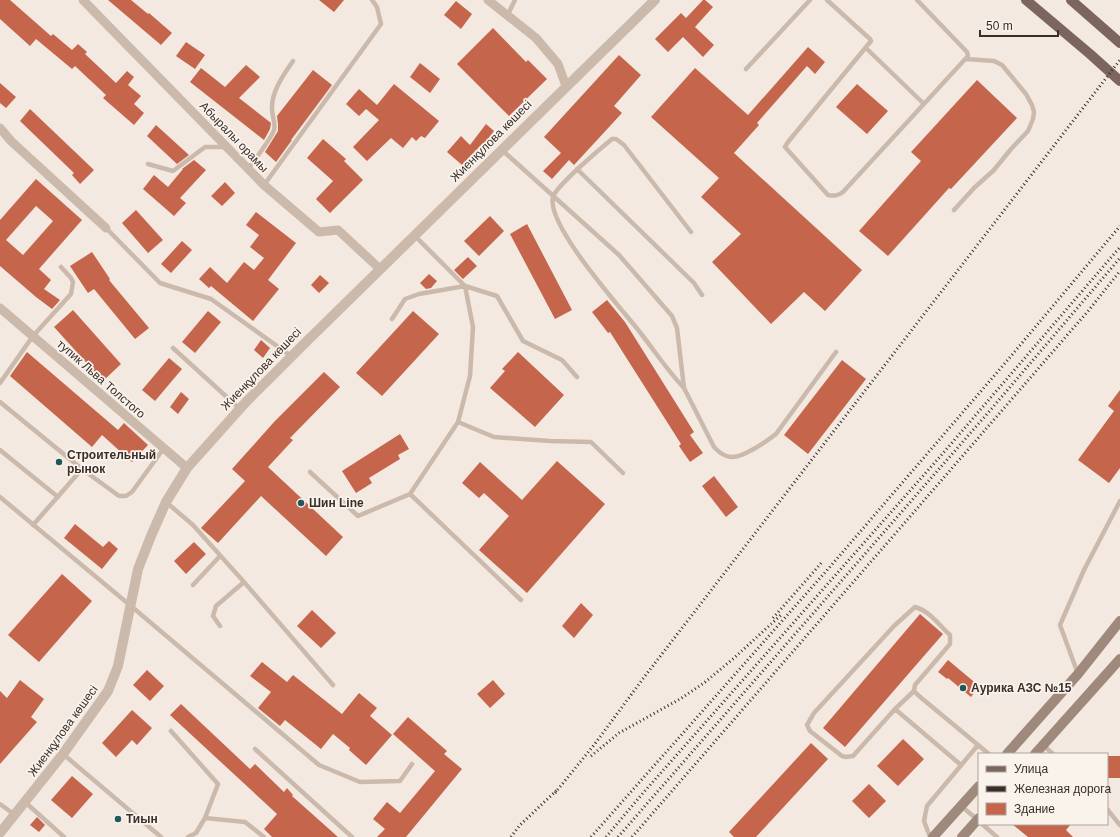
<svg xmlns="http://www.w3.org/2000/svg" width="1120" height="837" font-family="Arial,sans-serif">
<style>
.building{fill:#c5654c;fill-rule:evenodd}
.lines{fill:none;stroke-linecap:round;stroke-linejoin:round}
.service{stroke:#cbb9ab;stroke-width:4.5}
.minor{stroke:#cbb9ab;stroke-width:9}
.tertiary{stroke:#cbb9ab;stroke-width:10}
.secondary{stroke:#9f887c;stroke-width:10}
.primary{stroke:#7b655c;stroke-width:10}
.rail{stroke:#392e2a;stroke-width:3;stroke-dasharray:1 3;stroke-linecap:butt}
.poi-dot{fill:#20595b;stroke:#faf3ec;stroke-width:1.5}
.labels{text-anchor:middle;stroke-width:3.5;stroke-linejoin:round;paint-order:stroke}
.street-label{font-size:12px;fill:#392e2a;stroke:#faf3ec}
.poi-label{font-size:12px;font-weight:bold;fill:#392e2a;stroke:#faf3ec;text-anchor:start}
</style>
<rect width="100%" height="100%" fill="#f3e9e0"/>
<!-- building -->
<path class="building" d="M0,0H10L51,36L53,34L72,50L78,44L87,52L85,54L116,83L127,71L134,77L128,85L141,96L134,104L144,113L134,125L103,98L106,95L75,66L72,69L36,39L30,46L0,19Z
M108,0H131L148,14L149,13L172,33L161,45Z
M319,0H344L334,12Z
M703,0H705L713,7L695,27L714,45L703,57L683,37L668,52L655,39L681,13L686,18Z
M456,1L472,14L461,29L444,15Z
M493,28L526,62L528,60L547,79L509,116L457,64Z
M186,42L205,55L195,69L176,56Z
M808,47L825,62L815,74L807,66L757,123L759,125L734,153L862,270L825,311L804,292L771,324L712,262L741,234L701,197L719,178L651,117L695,68L748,115Z
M619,55L641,75L614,106L622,113L574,165L569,160L552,179L543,171L561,153L544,137Z
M420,63L440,79L430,93L410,77Z
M246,65L260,77L239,98L271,123L270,129L264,140L190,82L201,68L225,87Z
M313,70L332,85L291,140H292L276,162L265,152L278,131V124L277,116Z
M977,80L1017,118L951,189L949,188L888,256L859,231L921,161L911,152Z
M0,83L16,97L6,108L0,103Z
M394,84L439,121L425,138L421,136L416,141L412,137L403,148L391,138L367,161L353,147L379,120L366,109L359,116L346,104L359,89L377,105Z
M857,84L888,111L867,134L836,107Z
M30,109L94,170L80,184L72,175L74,173L20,121Z
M486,124L494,131L484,144L483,143L462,165L447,152L461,136L470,145Z
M156,125L189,155L177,164L147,136Z
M323,139L346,159L344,161L363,180L330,213L316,199L333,181L307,158Z
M194,160L206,170L180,198L186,203L174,216L143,189L154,175L168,187L183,169H182Z
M36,179L82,220L39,269L51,280L44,289L60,300L52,309L36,297L0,266V220ZM36,206L53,221L23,255L6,240Z
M225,182L235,193L222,206L211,196Z
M136,210L163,240L148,253L122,223Z
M256,212L296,243L268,280L279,289L253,321L211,286L209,288L199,279L210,267L227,283L244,262L254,270L264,258L250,247L259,235L246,225Z
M490,216L504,231L479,256L464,241Z
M527,224L572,310L555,319L510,234Z
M182,241L192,250L171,273L161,264Z
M92,252L110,279L109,280L149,328L135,339L94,289L88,293L70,266Z
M468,257L477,266L463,279L454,270Z
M429,274L437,281L431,288L426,289L420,283Z
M320,275L329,283L319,293L311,285Z
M607,300L625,322L694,432L690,435L703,453L690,462L679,446L681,444L610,332L608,333L592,312Z
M73,310L121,364L103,381L54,327Z
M208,311L221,322L195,353L182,342Z
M413,311L439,334L382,396L356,373Z
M261,340L270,348L263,358L254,350Z
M27,352L118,430L124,423L148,445L132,462L102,435L92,447L10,376Z
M518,352L564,395L535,427L490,388L505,371L502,369Z
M169,358L182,369L155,401L142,390Z
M842,360L866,379L808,454L784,435Z
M324,372L340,387L290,438L293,440L268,467L343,537L326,556L261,496L218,543L201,528L245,481L232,469L274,422Z
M1120,390V468L1109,483L1078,460L1114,411L1108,406Z
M181,392L189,399L178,414L170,407Z
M400,434L409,449L398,455L400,459L369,478L372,483L356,493L342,471Z
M557,461L605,504L527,593L479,550L509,516L484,493L479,498L462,483L480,462L522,500Z
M714,476L738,507L726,517L702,486Z
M75,524L103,547L109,541L118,549L102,569L64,538Z
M194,542L206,554L186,574L174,561Z
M62,574L92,601L39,662L8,635Z
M581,603L593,615L574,638L562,626Z
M312,610L336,633L321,648L297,626Z
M920,614L943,634L845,747L823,728Z
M948,660L979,686L971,697L948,678L947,679L938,672Z
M262,662L287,682L293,675L342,714L359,693L377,708L370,716L392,735L366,765L349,750L350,748L333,734L321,749L285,720L280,726L258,708L271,692L250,676Z
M147,670L164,686L150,701L133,685Z
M20,680L44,699L31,717L37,722L0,764V691L7,698Z
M493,680L505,694L490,708L477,694Z
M181,704L250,769L255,764L284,792L287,788L293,795L292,796L338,837H272L264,829L277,814L170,715Z
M132,710L152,728L137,745L132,740L116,757L102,743Z
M408,717L447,751L444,754L462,769L406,837H377L385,829L373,819L387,802L400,813L435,771L393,734Z
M903,739L924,759L898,786L877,766Z
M811,743L828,759L756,837H734L729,832Z
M1107,756H1120V778H1107Z
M72,776L93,794L72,818L51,800Z
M869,784L886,801L869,818L852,801Z
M37,817L45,825L39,832L30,825Z
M1012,824H1071L1066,830L1073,837H1028Z"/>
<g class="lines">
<!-- service -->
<path class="service" d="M827,0L870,39L871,41L788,142L785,147L828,195C834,196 838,196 843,192L968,56L967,52L917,0
M507,16L515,0
M866,48L923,103
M746,69L810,0
M502,150L619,255L672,316L677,328L684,388L714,447C719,452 723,456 731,457C743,458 767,441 776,434L836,352
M148,164L173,171L205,147H226
M248,169C254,161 272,137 274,130C276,123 272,116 272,109C271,92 284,74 293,61
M577,169L694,283L702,295
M264,185L381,24L377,7L372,0
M954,210L974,188L994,170L1011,149L1028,131L1033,119L1034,112L1032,105L1026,94L1002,65L994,61L966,59
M106,228L160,283L211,299L291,356
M414,235L465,286L473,327L470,376L458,422L410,494L521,600
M392,319L405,299L419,294L465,286L497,296L523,341L562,360L577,377
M173,348L240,409
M0,383L33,336L71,294L73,282L71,278L61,267
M684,388C667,370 654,350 639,331C620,307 546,225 553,197C556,186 601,148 612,139H616L624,145L691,232
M0,402L82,469L119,496H126L132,492L164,448
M458,422L494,437L550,441L591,442L623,473
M0,450L58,497
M310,472L358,516L410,494
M0,497L131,606L319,765L360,782L400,781L412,764
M166,502L193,525L244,582L333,685
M33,525L82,469
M193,585L220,556
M220,626L213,616L216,606L244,582
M1078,674L1060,625L1084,570L1120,501
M914,691L895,709L853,756L846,757L842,756L810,731L807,725L814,713L894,626L915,607C930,611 939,625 950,635V644L915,685L914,691L919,696L989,754
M895,709L961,765
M171,731L218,784L205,818L196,833L188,837
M1043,745L1053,754
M255,749L352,837
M63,754L161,837
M25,802L64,837
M0,804L15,815
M961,806L978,820
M1107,809L1120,825
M205,818L245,822L264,837
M982,824L997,837
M930,837L924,821L927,806L978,745"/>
<!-- minor -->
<path class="minor" d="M83,0L264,185L319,232L338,230L380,269
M488,0L536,38L558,64L566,86
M0,128L11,141L106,228
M0,308L187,468"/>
<!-- tertiary -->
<path class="tertiary" d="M0,833L63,754L108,691L118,666L138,569L151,536L166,502L187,468L246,402L306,342L655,0"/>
<!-- secondary -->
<path class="secondary" d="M1007,754L1078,674L1120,621
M1035,754L1120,659
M933,837L979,786
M962,837L979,818"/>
<!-- primary -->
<path class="primary" d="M1026,0L1090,54L1120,81
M1071,0L1120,43"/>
<!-- rail -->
<path class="rail" d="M773,618L823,561
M591,756L619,733L680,699L704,683L734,658L781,615
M555,793L594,745L645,676L1120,60
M511,837L520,825L558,789
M591,837L829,568L1006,362L1120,226
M606,837L643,793L938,459L1120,247
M618,837L987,414L1120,258
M632,837L901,527L1089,310L1120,271"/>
</g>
<!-- markers -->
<g class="poi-dot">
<circle cx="59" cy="462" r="4"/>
<circle cx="301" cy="503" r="4"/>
<circle cx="963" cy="688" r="4"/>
<circle cx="118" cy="819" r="4"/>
</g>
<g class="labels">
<!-- street labels -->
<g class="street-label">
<text transform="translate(234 137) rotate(46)" y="4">Абыралы орамы</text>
<text transform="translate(491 141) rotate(-45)" y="4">Жиенқұлова көшесі</text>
<text transform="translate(261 369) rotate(-46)" y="4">Жиенқұлова көшесі</text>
<text transform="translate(101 379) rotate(41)" y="4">тупик Льва Толстого</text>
<text transform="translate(63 731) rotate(-54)" y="4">Жиенқұлова көшесі</text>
</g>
<!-- poi labels -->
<g class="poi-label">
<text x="67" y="459">Строительный<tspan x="67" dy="14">рынок</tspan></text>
<text x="309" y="507">Шин Line</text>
<text x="971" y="692">Аурика АЗС №15</text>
<text x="126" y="823">Тиын</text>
</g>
</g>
<!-- legend -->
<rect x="978" y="753" width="130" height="72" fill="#faf3ec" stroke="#ada49e"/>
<rect x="986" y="766" width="20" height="6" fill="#7b655c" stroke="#ada49e"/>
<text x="1014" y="773" font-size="12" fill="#392e2a">Улица</text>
<rect x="986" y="786" width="20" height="6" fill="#392e2a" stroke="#ada49e"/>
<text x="1014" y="793" font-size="12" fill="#392e2a">Железная дорога</text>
<rect x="986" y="803" width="20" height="12" fill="#c5654c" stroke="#ada49e"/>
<text x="1014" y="813" font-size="12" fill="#392e2a">Здание</text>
<!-- scale -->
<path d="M980 30v6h78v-6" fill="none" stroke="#392e2a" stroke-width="2"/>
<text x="986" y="30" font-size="12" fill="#392e2a" stroke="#faf3ec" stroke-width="3" paint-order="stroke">50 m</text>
</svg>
